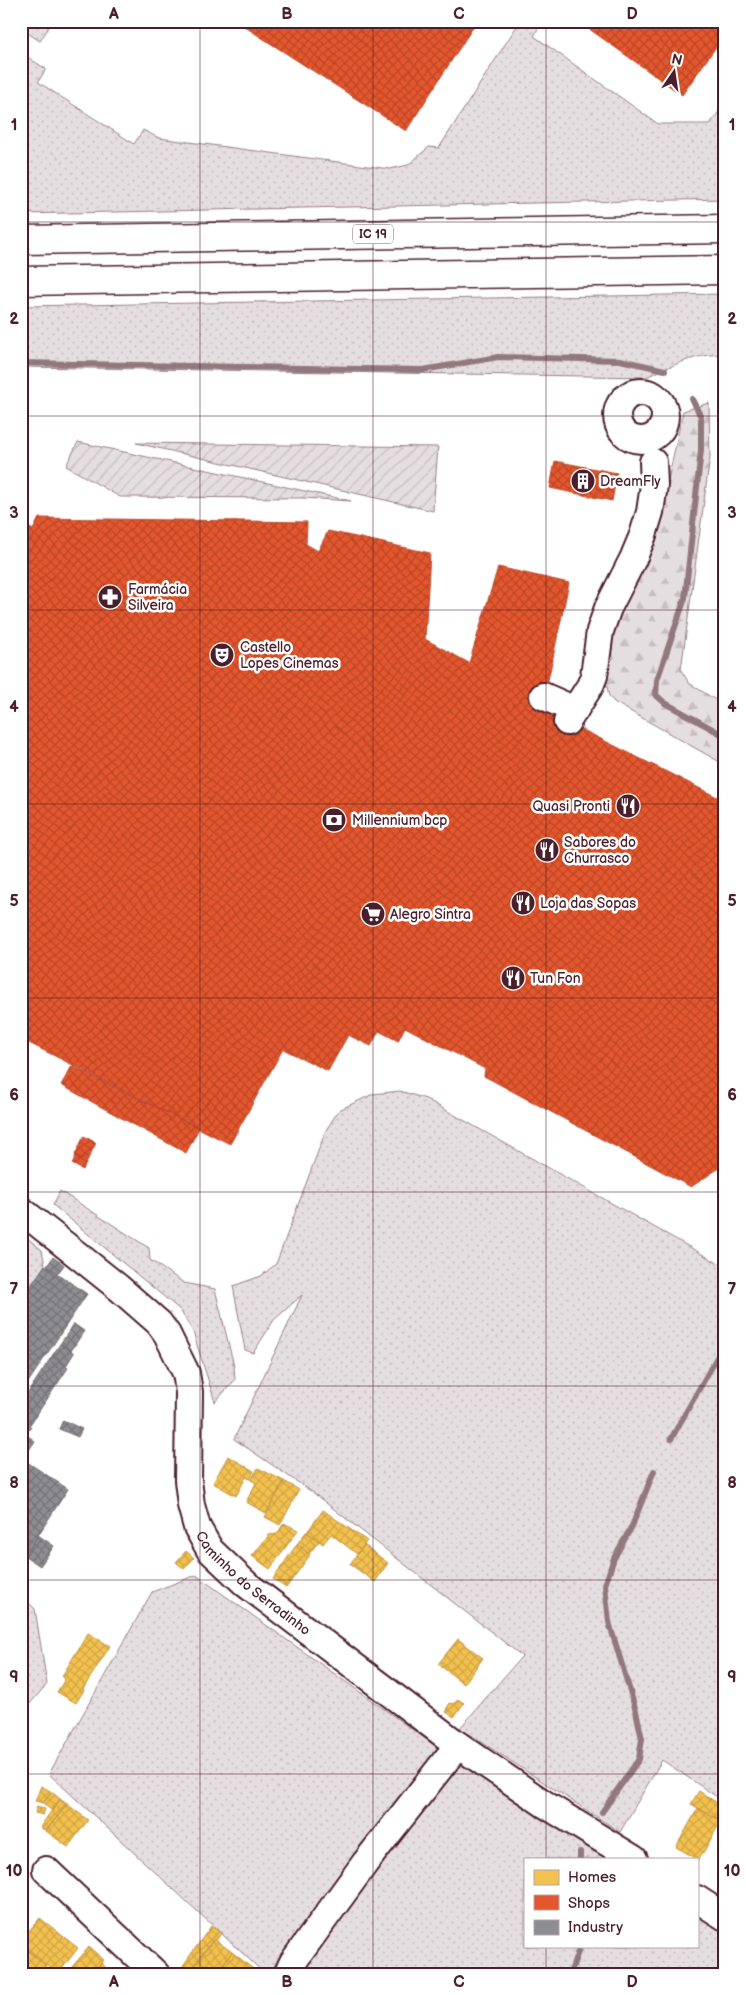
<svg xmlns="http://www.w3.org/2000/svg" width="746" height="1995" font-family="'Balsamiq Sans',sans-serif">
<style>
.grass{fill:url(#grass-dots);stroke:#987e86}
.forest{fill:url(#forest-firs);stroke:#987e86}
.garden{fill:url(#garden-furrows);stroke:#987e86}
.homes{fill:url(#homes-cross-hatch);stroke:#c09044}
.shops{fill:url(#shops-cross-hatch);stroke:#b6462d}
.industry{fill:url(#industry-cross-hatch);stroke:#796c73}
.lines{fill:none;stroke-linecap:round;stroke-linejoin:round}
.stream{stroke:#91787e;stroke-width:6}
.minor-casing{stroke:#4a1f2b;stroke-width:30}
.highway-casing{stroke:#4a1f2b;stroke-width:31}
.minor{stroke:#fff;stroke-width:26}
.highway{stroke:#fff;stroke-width:28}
.grid{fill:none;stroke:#4a1f2b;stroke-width:1;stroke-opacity:0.55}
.labels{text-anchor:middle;stroke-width:5;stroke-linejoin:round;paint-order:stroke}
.shield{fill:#fff;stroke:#80626b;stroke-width:1}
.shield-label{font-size:12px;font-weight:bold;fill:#4a1f2b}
.poi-label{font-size:14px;fill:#4a1f2b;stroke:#fff;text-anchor:start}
.street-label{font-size:14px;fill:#4a1f2b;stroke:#fff}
.neatline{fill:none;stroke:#4a1f2b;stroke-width:2}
.grid-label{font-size:16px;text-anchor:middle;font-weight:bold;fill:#4a1f2b}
</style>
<defs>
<pattern id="grass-dots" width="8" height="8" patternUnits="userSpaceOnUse" patternTransform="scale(1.25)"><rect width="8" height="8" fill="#e5dee0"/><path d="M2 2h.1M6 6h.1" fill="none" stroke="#c6bec0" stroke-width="1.8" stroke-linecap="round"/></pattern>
<pattern id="forest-firs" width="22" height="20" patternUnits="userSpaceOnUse" patternTransform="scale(1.25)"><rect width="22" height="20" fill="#e5dee0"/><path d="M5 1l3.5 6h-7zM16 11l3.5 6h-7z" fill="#c6bec0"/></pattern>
<pattern id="garden-furrows" width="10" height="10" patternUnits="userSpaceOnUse" patternTransform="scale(1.25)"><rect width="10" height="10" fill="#e5dee0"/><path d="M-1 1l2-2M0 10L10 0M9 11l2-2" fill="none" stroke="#c6bec0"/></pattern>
<pattern id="homes-cross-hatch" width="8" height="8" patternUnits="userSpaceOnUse" patternTransform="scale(1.25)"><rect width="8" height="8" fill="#f2c14e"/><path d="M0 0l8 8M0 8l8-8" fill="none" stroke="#d1a544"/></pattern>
<pattern id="shops-cross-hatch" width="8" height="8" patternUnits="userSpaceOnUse" patternTransform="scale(1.25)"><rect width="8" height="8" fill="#e4572e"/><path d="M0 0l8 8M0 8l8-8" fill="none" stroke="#bb4727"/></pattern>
<pattern id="industry-cross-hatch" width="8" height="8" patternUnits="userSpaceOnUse" patternTransform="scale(1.25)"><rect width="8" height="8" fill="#8d8d92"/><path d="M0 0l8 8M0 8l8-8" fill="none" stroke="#757377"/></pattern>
</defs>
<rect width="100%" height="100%" fill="#fff"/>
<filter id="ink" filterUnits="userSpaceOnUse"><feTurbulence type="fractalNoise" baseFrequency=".02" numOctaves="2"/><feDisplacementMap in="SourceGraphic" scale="10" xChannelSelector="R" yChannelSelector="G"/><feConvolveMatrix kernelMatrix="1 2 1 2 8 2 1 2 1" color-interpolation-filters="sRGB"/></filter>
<g filter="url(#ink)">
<!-- grass -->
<path class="grass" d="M21,21H53L40,41L21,29Z
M520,21H542L534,36L658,124H710L725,103V199L21,214V53L46,69L38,82L134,144L143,130L159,138L390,169L408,165L429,147L439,148Z
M725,294V355C698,352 670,367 646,377L21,367V306Z
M400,1091L426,1099L725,1267V1793L720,1799L662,1760L620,1832L460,1728L522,1656L312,1492L234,1439L302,1295L274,1320L253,1353L245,1350L233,1286L261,1276L276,1264L326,1130L339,1110L373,1094Z
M60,1191L149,1248L150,1260L184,1283L215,1289L234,1366L235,1380L215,1402L193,1332L180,1310L53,1205Z
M21,1233L42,1250L45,1265L21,1301Z
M196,1575L458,1762L613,1859H525V1946H697V1911L725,1928V1974H265L49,1774L152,1592Z
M21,1595L35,1609L47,1684L21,1714Z"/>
<!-- forest -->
<path class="forest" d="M709,403L710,457L681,670L689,683L725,706V765L614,702L609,696L606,682L612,631L636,581L660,517L683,411Z"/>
<!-- garden -->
<path class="garden" d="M78,442L351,501L303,498L120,497L66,466Z
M136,443L438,447L433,511Z"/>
<!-- homes -->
<path class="homes" d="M228,1456L254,1471L250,1479L246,1477L236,1496L213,1483Z
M258,1468L284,1481L266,1513L246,1502L256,1483L251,1480Z
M284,1481L299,1490L280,1525L265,1517Z
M323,1510L367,1541L357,1554L331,1534L323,1544L307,1532Z
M284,1523L298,1530L270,1569L252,1556L269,1535L277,1534Z
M306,1532L319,1541L309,1554L297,1544Z
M297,1544L310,1555L286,1588L273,1579Z
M364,1545L388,1563L375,1582L350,1564Z
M186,1551L194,1558L184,1569L176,1562Z
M88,1633L110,1646L83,1689L84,1690L76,1703L57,1692L65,1679L62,1676Z
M458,1639L483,1658L464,1684L438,1664Z
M458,1699L464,1703L454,1717L446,1712L448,1709L447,1708L450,1703L454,1704Z
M41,1786L52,1792L43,1803L35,1801Z
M699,1791L725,1808V1823L691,1804Z
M52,1792L60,1799L52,1811L43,1803Z
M60,1799L67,1804L46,1831L40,1827Z
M67,1804L88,1820L68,1847L46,1831Z
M37,1806L45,1809L43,1815L35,1813Z
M698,1808L721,1821L699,1860L676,1847Z
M40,1918L78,1948L58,1974L21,1945V1940Z
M211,1926L221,1933L216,1941L214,1939L187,1974H177Z
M214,1939L232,1952L216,1974H187Z
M21,1945L46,1966L40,1974H21Z
M89,1947L104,1960L92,1974H66Z
M232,1952L257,1972L256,1974H216Z
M101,1963L113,1974H92Z"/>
<!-- shops -->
<path class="shops" d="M236,21H477L406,131Z
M578,21H725V34L682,95Z
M555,461L617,473L612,501L550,488Z
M39,518L307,522L306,544L318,551L328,531L430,553L425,639L469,663L498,567L569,583L542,708L567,722L725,801V1164L691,1187L484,1076L485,1069L405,1027L398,1041L379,1031L371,1046L348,1035L328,1071L283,1049L230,1144L21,1039V523L33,530Z
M72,1066L199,1128L186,1153L61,1085Z
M84,1136L96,1143L87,1161L75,1155Z
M76,1155L87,1161L83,1170L72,1164Z"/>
<!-- industry -->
<path class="industry" d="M53,1257L64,1265L58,1273L47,1266Z
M45,1265L87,1294L21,1393V1300Z
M74,1324L84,1331L71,1351L60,1344Z
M60,1344L74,1353L66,1366L52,1356Z
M52,1356L68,1368L31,1423L21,1417V1403Z
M21,1417L31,1423L29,1426L31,1427L26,1434L24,1433L21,1437Z
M63,1420L82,1429L78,1437L59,1429Z
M24,1433L35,1441L23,1459L21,1437Z
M21,1458L68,1489L22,1560H21Z
M38,1535L54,1546L40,1566L25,1556Z"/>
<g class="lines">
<!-- stream -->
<path class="stream" d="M21,363L423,370L498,357L620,360L665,370
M692,399L701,417V450L685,598L657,680L656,695L665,703L725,736
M671,1439L725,1343
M602,1812L639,1759L642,1739L636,1711L609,1622L605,1585L614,1558L632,1526L654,1471
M580,1852V1859
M570,1974L580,1946"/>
<defs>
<g id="minor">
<circle cx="641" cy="416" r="24"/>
<path d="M543,696L575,710"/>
<path d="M567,722L590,686L594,676L600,631L608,608L633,559L643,535L650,512L654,485L653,462"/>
<path id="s1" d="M21,1210L119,1288L159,1323L167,1334L186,1373L189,1392L188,1480L191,1505L197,1527L210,1550L246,1584L458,1745L546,1805L634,1859"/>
<path d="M46,1870L156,1974"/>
<path d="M697,1899L725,1917"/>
<path d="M287,1974L293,1962L365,1863L458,1745"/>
</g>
<path id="highway" d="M21,240L725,229
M21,281L725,270"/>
</defs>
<!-- minor casing -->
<use href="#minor" class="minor-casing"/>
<!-- highway casing -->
<use href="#highway" class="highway-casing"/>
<!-- minor -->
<use href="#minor" class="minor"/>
<!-- highway -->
<use href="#highway" class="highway"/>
</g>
</g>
<!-- grid -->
<path class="grid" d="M200,21V1974M373,21V1974M546,21V1859M21,222H725M21,416H725M21,610H725M21,804H725M21,998H725M21,1192H725M21,1386H725M21,1580H725M21,1774H725M546,1946V1974"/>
<!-- icons -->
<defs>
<symbol id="building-disc" viewBox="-11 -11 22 22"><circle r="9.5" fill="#4a1f2b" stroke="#fff"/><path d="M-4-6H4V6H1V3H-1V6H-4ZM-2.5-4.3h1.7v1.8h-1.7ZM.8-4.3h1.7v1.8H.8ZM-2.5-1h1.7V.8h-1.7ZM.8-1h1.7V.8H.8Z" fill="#fff"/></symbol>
<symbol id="pharmacy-disc" viewBox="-11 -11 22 22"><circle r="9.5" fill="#4a1f2b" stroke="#fff"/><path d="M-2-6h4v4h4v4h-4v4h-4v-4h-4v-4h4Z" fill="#fff"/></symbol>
<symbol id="theatre-disc" viewBox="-11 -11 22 22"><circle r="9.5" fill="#4a1f2b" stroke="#fff"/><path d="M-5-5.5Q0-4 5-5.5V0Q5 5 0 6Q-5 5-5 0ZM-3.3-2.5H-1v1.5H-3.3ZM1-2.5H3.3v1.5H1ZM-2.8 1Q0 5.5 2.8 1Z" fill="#fff"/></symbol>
<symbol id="restaurant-disc" viewBox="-11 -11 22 22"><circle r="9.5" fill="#4a1f2b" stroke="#fff"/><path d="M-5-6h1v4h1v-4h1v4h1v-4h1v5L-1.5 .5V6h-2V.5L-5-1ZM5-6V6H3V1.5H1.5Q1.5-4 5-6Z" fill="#fff"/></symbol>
<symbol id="bank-disc" viewBox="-11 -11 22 22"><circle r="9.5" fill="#4a1f2b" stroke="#fff"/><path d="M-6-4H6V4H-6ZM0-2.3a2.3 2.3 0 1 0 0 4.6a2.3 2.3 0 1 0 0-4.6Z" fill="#fff"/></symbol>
<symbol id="supermarket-disc" viewBox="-11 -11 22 22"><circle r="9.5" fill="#4a1f2b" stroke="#fff"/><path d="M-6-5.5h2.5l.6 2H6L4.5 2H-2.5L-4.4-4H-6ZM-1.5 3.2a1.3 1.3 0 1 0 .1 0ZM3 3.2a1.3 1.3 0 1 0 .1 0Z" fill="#fff"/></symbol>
</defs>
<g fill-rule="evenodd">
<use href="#building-disc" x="569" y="467" width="28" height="28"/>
<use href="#pharmacy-disc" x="96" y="583" width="28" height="28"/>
<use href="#theatre-disc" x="208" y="641" width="28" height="28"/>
<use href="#restaurant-disc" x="614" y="792" width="28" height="28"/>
<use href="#bank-disc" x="320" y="806" width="28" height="28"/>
<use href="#restaurant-disc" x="533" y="836" width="28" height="28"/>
<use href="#restaurant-disc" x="509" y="889" width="28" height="28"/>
<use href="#supermarket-disc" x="359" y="900" width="28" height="28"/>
<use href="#restaurant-disc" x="499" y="964" width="28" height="28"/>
</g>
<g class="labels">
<!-- shield labels -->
<rect class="shield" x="353" y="224.5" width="40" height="19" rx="4"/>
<g class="shield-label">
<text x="373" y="238">IC 19</text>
</g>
<!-- poi labels -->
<g class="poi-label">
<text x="600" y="486">DreamFly</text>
<text x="128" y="594">Farmácia<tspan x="128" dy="16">Silveira</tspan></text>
<text x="240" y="652">Castello<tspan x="240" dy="16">Lopes Cinemas</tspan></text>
<text x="610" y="811" text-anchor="end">Quasi Pronti</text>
<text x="352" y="825">Millennium bcp</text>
<text x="564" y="847">Sabores do<tspan x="564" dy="16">Churrasco</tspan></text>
<text x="540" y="908">Loja das Sopas</text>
<text x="390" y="919">Alegro Sintra</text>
<text x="530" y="983">Tun Fon</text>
</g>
<!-- street labels -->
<g class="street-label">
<text dy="5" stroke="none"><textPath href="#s1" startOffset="471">Caminho do Serradinho</textPath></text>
</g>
</g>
<!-- margin -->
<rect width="746" height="1995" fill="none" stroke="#fff" stroke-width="55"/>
<!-- legend -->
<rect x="524" y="1858" width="175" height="90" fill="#ffffff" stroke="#b7a5aa"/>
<rect x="534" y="1870" width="25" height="15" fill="#f2c14e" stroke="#b7a5aa"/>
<text x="568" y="1882" font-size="15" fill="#4a1f2b">Homes</text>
<rect x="534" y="1895" width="25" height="15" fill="#e4572e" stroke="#b7a5aa"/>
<text x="568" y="1908" font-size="15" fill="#4a1f2b">Shops</text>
<rect x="534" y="1920" width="25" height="15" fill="#8d8d92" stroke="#b7a5aa"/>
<text x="568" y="1932" font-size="15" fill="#4a1f2b">Industry</text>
<!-- north arrow -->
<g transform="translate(674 72) rotate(13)" stroke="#ffffff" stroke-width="4" paint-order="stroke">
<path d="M0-4L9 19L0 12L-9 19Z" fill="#4a1f2b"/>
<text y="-8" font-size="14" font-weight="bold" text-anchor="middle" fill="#4a1f2b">N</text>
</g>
<rect x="28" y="28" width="690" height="1940" class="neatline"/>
<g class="grid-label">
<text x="114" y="19">A</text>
<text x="287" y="19">B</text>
<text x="459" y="19">C</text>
<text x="632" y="19">D</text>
<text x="14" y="130">1</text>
<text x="732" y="130">1</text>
<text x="14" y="324">2</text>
<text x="732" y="324">2</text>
<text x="14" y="518">3</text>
<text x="732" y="518">3</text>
<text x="14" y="712">4</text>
<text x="732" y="712">4</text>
<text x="14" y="906">5</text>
<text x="732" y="906">5</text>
<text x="14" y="1100">6</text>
<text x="732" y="1100">6</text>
<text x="14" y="1294">7</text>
<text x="732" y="1294">7</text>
<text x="14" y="1488">8</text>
<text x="732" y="1488">8</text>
<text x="14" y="1682">9</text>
<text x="732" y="1682">9</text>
<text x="14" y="1876">10</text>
<text x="732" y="1876">10</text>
<text x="114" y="1987">A</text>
<text x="287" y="1987">B</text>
<text x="459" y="1987">C</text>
<text x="632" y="1987">D</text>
</g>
</svg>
